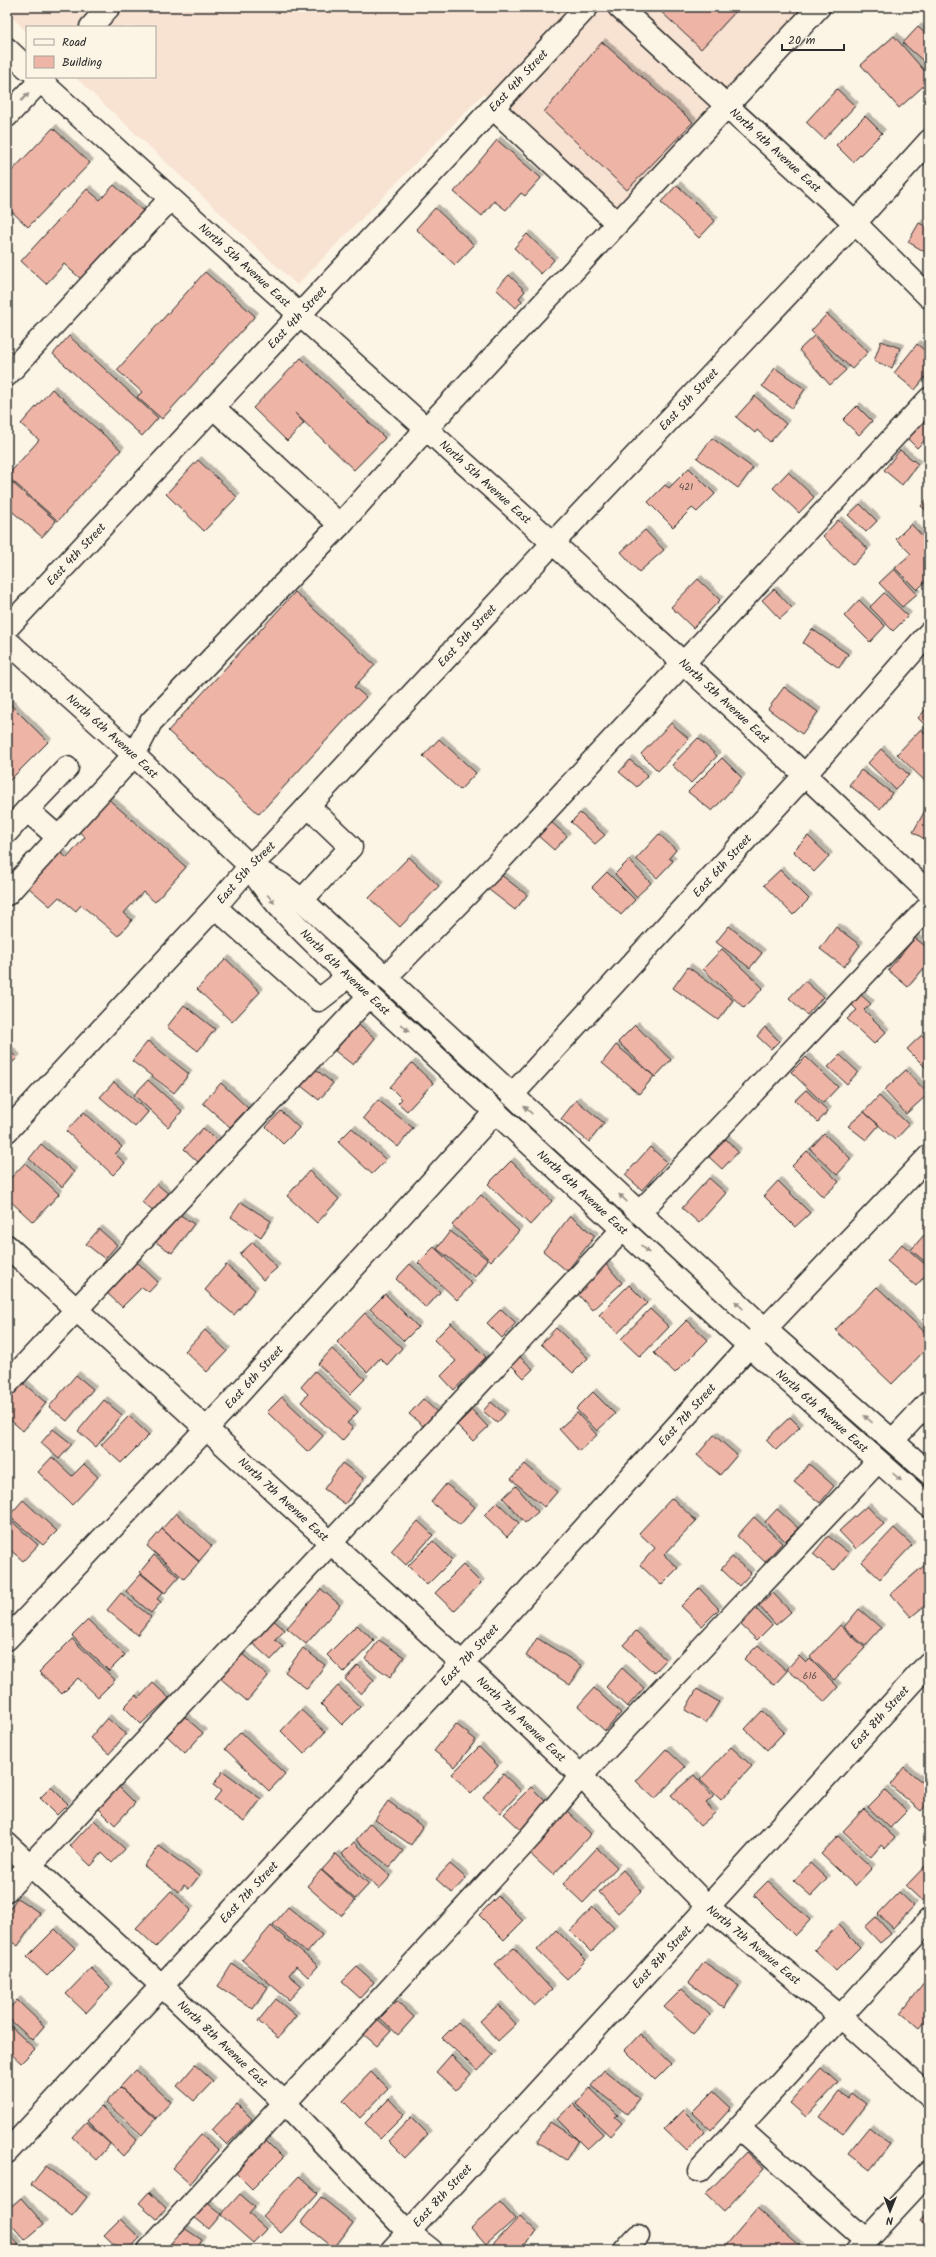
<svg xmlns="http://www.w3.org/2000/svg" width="936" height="2257" font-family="Kalam,sans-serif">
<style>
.built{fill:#f8e2d2}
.building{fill:#eeb5a7;stroke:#2b2b2b;filter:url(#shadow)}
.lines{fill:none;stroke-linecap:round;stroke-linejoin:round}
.minor-casing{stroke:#2b2b2b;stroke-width:25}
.major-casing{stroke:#2b2b2b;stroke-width:25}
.minor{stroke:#fcf5e5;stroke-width:22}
.major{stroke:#fcf5e5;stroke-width:22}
.oneway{fill:#949088}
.labels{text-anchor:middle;stroke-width:4;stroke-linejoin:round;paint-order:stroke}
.number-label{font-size:10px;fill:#5c4e4a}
.street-label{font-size:12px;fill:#2b2b2b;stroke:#fcf5e5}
</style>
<defs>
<filter id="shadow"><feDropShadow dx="3.5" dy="-3.5" stdDeviation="0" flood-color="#0004"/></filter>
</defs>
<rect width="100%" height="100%" fill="#fcf5e5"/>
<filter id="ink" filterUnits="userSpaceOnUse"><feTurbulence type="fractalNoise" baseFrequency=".025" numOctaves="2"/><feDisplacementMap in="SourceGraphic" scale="8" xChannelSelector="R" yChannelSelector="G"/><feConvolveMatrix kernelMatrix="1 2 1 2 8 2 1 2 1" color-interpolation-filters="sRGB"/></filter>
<g filter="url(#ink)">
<!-- built -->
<path class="built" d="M7,7H813L619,218L483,94L297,285L75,77H155V27H27V32L7,13Z"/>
<!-- building -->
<path class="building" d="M656,7H732L736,11L701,49Z
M918,27L929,37V66L903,43Z
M894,36L929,76V81L899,108L861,65Z
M602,42L693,122L627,190L544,112Z
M837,89L855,106L824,139L806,122Z
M865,116L882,133L853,162L836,145Z
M53,128L90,163L28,227L7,207V176Z
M497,140L541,178L525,196L521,193L506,210L494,201L482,216L454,192Z
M114,185L143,211L81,279L64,264L46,284L21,261L87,189L100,200Z
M677,185L715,221L699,238L661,202Z
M435,208L474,245L455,265L416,229Z
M919,223L929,228V254L908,242Z
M527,234L554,260L541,274L514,248Z
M205,272L255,316L162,419L137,397L142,392L117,370Z
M509,275L525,291L519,298L522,301L516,308L496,289Z
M827,314L868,352L852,369L811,331Z
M69,336L158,418L142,436L53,354Z
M814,336L846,370L830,385L799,350Z
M881,341L900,348L892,368L874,361Z
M917,344L929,354V372L915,390L894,373Z
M301,358L385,438L354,470L295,413L304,423L287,441L253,408Z
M775,368L805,389L792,408L762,386Z
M52,389L121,450L58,521L7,476L39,440L21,424Z
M755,396L786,424L770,442L757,430L755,433L736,417Z
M857,406L872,421L859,435L843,420Z
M921,419L929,427V436L917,448L905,436Z
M712,438L753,468L738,488L697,458Z
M900,450L918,464L902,485L884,470Z
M198,460L237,497L204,531L166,494Z
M689,468L715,494L697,512L692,508L673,527L648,502L665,485L669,488Z
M788,472L814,497L799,513L773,488Z
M7,478L56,521L42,537L7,507Z
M929,497V513L921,506Z
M860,504L877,521L866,532L848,515Z
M838,520L868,549L853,565L823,536Z
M911,524L929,543V578L917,590L895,568L911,554L896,539Z
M645,530L664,550L639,572L621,552Z
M894,569L917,594L902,607L879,583Z
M698,579L720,600L693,628L671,607Z
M774,589L792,608L780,619L762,600Z
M295,592L375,665L354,687L366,697L259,814L168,731Z
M884,593L908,616L893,631L870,607Z
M859,600L885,626L870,642L844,616Z
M812,629L848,654L839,668L803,643Z
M784,687L818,712L802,734L768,709Z
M8,702L48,742L7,783V703Z
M929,706V729L918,718Z
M671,723L689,739L658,771L641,754Z
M921,729L929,737V785L897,754Z
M698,738L717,756L691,783L672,765Z
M439,739L476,773L460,790L423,756Z
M881,749L909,775L895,789L868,763Z
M722,758L742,778L712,811L688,792Z
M630,760L648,775L637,787L619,772Z
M861,770L892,793L880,809L849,785Z
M107,798L186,867L155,902L143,892L124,913L132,920L118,936L81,905L76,911L59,897L50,906L22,882L53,846L67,858L85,837L78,831Z
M927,807L929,808V842L913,832Z
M580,813L605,835L595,844L571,822Z
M550,821L567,836L554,850L537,835Z
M659,834L676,850L669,858L673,861L657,878L636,859Z
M808,836L829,856L814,872L793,851Z
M409,857L439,886L400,927L369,898Z
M629,860L651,883L636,897L615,874Z
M780,870L809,899L793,915L764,885Z
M496,871L527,895L515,910L484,886Z
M607,872L635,900L621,915L592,887Z
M729,926L762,953L750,968L716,942Z
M836,927L860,945L844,967L820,949Z
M915,938L929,949V962L908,987L888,970Z
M722,949L763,988L744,1008L703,969Z
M226,959L260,992L232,1022L197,989Z
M688,967L733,1000L718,1020L673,988Z
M805,981L823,997L807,1015L789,998Z
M859,993L871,1004L864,1010L886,1032L874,1044L847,1019L857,1010L850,1003Z
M184,1005L215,1029L198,1051L167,1027Z
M357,1024L375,1038L353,1065L335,1051Z
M635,1025L671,1060L655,1077L618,1042Z
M765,1027L779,1041L771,1049L757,1036Z
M922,1035L929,1042V1071L907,1049Z
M148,1041L189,1074L174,1093L132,1061Z
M616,1045L654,1076L639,1094L602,1063Z
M7,1048L17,1058L7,1068Z
M840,1055L858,1072L847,1084L828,1067Z
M806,1057L838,1087L823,1103L791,1072Z
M412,1063L433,1083L407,1111L398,1103L402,1099L390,1087Z
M315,1069L333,1083L319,1100L301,1086Z
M906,1070L928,1094L906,1114L884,1090Z
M148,1080L182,1111L168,1127L134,1095Z
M114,1082L148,1112L135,1127L100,1097Z
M221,1083L248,1108L230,1127L203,1103Z
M806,1090L828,1111L818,1122L795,1100Z
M879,1096L909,1125L895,1140L864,1112Z
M378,1100L413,1128L398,1147L363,1118Z
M576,1100L604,1123L589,1142L561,1119Z
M281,1111L299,1128L283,1144L266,1127Z
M84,1112L122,1147L115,1154L125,1163L113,1175L66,1131Z
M864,1112L879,1125L866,1140L848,1126Z
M203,1128L218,1141L198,1162L184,1149Z
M352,1128L386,1160L372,1174L338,1142Z
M824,1134L851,1159L837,1175L810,1149Z
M726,1139L738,1152L722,1169L709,1157Z
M41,1144L74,1172L62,1187L29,1159Z
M650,1147L667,1162L642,1190L625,1175Z
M807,1151L839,1182L823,1197L792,1166Z
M511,1161L552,1201L530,1225L488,1184Z
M25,1163L59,1194L33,1222L7,1198V1182Z
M309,1171L339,1199L317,1223L287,1196Z
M709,1178L726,1193L699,1223L682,1208Z
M778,1181L810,1213L795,1227L764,1196Z
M157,1184L171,1196L156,1214L142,1202Z
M481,1195L519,1231L491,1261L452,1225Z
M241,1202L271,1221L261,1237L231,1217Z
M176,1212L194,1224L172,1253L154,1241Z
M570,1216L595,1236L567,1271L543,1251Z
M929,1220V1234L922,1228Z
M99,1229L117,1245L105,1259L86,1244Z
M450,1231L487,1259L475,1277L437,1249Z
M924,1235L929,1239V1265L911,1250Z
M253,1242L277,1268L263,1280L240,1254Z
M902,1244L929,1268V1271L916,1286L887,1261Z
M434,1247L472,1284L457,1300L418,1263Z
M137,1262L158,1282L149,1292L142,1287L122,1307L107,1293Z
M410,1264L440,1292L426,1308L396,1279Z
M606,1264L622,1283L592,1310L575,1291Z
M226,1265L255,1290L234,1315L205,1290Z
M629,1285L647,1303L618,1333L599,1315Z
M877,1287L929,1336V1346L892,1384L835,1330Z
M385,1294L418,1327L404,1341L370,1309Z
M501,1309L516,1323L502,1338L487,1323Z
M650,1309L669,1327L640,1357L621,1339Z
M365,1313L402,1348L387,1365L380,1358L367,1372L337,1342Z
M687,1320L708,1340L675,1373L654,1353Z
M451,1323L486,1357L454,1390L441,1376L456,1361L434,1340Z
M556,1328L588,1358L573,1373L541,1344Z
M205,1330L227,1351L207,1372L185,1351Z
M332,1349L365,1379L350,1394L318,1364Z
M519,1356L533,1369L524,1378L511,1365Z
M315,1371L358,1412L347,1423L353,1428L342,1441L301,1402L308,1394L301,1387Z
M76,1375L93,1389L67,1421L49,1407Z
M23,1383L46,1403L23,1431L7,1417V1402Z
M593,1392L615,1414L597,1431L576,1409Z
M282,1397L323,1436L308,1452L267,1412Z
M423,1399L437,1412L423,1426L409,1414Z
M104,1400L122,1415L96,1447L78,1431Z
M491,1402L505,1414L497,1423L483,1411Z
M472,1410L488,1427L473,1441L457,1425Z
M577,1413L597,1435L579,1451L559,1429Z
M129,1416L149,1435L121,1463L101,1445Z
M790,1417L800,1427L776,1450L766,1440Z
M53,1429L72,1444L59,1459L41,1443Z
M714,1435L737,1455L720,1475L697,1455Z
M52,1457L72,1476L84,1464L98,1477L72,1505L38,1472Z
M342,1463L364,1479L345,1504L324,1489Z
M525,1464L557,1492L544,1507L511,1479Z
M809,1464L834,1486L820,1503L794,1482Z
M446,1484L475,1507L460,1525L431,1502Z
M516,1486L538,1512L525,1523L503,1498Z
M672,1498L696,1521L664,1555L678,1568L661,1585L640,1565L655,1548L639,1533Z
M23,1500L57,1531L43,1545L9,1516Z
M497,1502L519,1523L507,1537L484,1515Z
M867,1506L884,1524L856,1549L839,1531Z
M777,1509L798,1528L785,1541L765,1522Z
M176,1513L212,1546L199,1561L162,1529Z
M7,1517L38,1545L23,1561L7,1547Z
M754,1517L782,1543L765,1562L737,1536Z
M418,1521L433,1535L406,1565L391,1551Z
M894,1528L912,1545L880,1579L862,1562Z
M162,1529L199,1562L184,1579L147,1546Z
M828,1536L849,1553L834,1571L813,1554Z
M433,1541L452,1560L427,1585L408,1566Z
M154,1555L179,1577L165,1593L140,1572Z
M732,1557L751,1573L739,1586L721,1569Z
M926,1564L929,1568V1602L911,1617L891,1594Z
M463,1565L481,1583L454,1611L435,1593Z
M141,1574L163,1592L157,1599L161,1602L151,1613L126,1591Z
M699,1588L719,1609L702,1626L681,1606Z
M321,1589L340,1605L306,1644L287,1628Z
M121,1593L151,1617L137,1635L107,1610Z
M773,1593L791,1612L776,1625L759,1606Z
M756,1609L772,1625L757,1640L741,1625Z
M859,1609L881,1628L865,1646L844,1627Z
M271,1618L285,1630L275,1640L283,1647L271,1660L250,1641Z
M88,1620L125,1655L109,1671L72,1636Z
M357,1625L374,1641L344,1672L327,1655Z
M840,1625L865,1648L834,1680L810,1657Z
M636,1631L666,1660L654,1673L623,1645Z
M537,1638L582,1666L570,1685L526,1656Z
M72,1639L115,1680L98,1697L78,1678L62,1694L39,1672Z
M379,1640L404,1657L390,1677L365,1659Z
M758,1645L787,1671L774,1685L744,1659Z
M303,1648L325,1665L307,1689L285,1672Z
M241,1653L268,1676L247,1701L220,1678Z
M799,1656L806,1663L810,1659L838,1687L824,1702L787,1669Z
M358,1665L374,1680L361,1694L345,1679Z
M622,1668L644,1688L627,1707L606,1687Z
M153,1683L169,1698L141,1724L124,1707L136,1695L139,1698Z
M338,1686L360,1707L342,1725L321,1704Z
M594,1688L621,1713L605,1731L578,1706Z
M697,1689L719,1702L706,1723L685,1710Z
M301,1710L325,1732L304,1754L281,1731Z
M762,1711L784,1732L767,1750L745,1729Z
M185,1717L203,1733L185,1753L167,1736Z
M107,1718L126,1734L109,1754L90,1738Z
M456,1724L476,1740L455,1767L434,1751Z
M241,1732L285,1774L269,1791L225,1749Z
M929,1737V1750L923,1744Z
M479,1747L498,1766L471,1794L452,1774Z
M731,1747L752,1766L721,1800L700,1780Z
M666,1749L685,1767L655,1799L636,1781Z
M904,1767L929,1788V1802L921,1811L890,1785Z
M223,1771L261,1799L244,1822L214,1800L221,1791L213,1785Z
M503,1774L521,1791L500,1813L483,1797Z
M694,1775L713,1797L706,1803L715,1813L700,1826L671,1795Z
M51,1787L68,1804L57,1815L40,1798Z
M119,1787L135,1803L115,1825L98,1808Z
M531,1787L547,1803L521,1830L504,1814Z
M885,1790L907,1811L890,1828L868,1807Z
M388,1801L423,1827L411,1845L375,1820Z
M864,1809L895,1838L885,1849L881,1845L871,1857L843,1831Z
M566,1810L591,1834L553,1875L528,1852Z
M94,1820L125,1849L112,1863L102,1853L91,1866L70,1846Z
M370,1823L403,1851L390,1867L356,1840Z
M838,1836L872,1868L855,1886L821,1854Z
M354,1842L391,1876L379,1889L342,1854Z
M159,1846L199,1876L189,1889L184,1885L179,1892L144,1866Z
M597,1848L617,1867L583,1903L563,1884Z
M336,1854L369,1884L355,1899L322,1870Z
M929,1862V1894L922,1901L906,1886Z
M810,1863L827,1879L811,1896L794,1881Z
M450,1864L466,1878L452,1893L436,1879Z
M321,1870L355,1901L341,1916L307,1886Z
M623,1870L642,1891L618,1913L599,1892Z
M768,1881L810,1920L795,1936L754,1895Z
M171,1891L191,1910L156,1947L136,1928Z
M899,1892L914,1906L893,1928L878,1914Z
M498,1896L523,1921L504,1940L479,1915Z
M17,1898L40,1913L18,1946L7,1939V1913Z
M288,1907L322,1935L307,1953L273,1925Z
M593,1907L614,1928L591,1952L570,1931Z
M876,1917L891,1934L880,1943L865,1927Z
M838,1925L860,1947L836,1971L814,1950Z
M271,1926L318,1966L308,1977L296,1966L289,1975L302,1986L289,2000L242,1960Z
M55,1929L75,1948L47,1976L27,1957Z
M556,1930L586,1960L567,1979L537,1950Z
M514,1948L552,1990L534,2006L495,1964Z
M704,1962L739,1986L724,2008L689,1983Z
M232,1964L268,1987L253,2009L218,1986Z
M357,1967L374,1982L360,1998L342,1982Z
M91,1968L110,1987L86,2013L66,1994Z
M925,1982L929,1984V2017L920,2028L901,2013Z
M682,1989L710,2015L693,2034L664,2007Z
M276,1999L296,2016L278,2038L258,2021Z
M17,2000L44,2026L32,2040L7,2017V2011Z
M397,2001L414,2017L398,2035L380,2018Z
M498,2005L516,2024L498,2041L480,2021Z
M375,2017L391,2031L377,2046L362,2033Z
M458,2022L493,2055L478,2071L442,2038Z
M7,2023L35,2049L21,2063L7,2050Z
M640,2034L671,2064L655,2080L625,2050Z
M451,2055L471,2074L456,2090L436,2072Z
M195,2065L213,2081L194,2101L177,2086Z
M821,2068L838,2083L806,2117L790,2103Z
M136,2070L171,2102L155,2119L120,2087Z
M604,2070L639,2098L627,2114L591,2086Z
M371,2072L388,2089L360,2118L343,2101Z
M120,2087L156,2118L142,2135L106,2103Z
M590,2088L618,2115L615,2117L622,2123L610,2136L576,2104Z
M713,2091L731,2108L711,2130L692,2112Z
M839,2092L848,2098L852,2093L866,2104L843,2134L820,2117Z
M389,2099L404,2115L380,2139L365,2123Z
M237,2104L252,2119L227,2145L212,2130Z
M573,2104L603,2134L587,2149L557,2119Z
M101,2106L137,2140L123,2156L87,2121Z
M683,2110L705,2132L687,2151L664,2129Z
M411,2117L428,2134L405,2158L388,2141Z
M86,2122L110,2144L96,2160L72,2137Z
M550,2122L578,2140L566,2160L537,2142Z
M869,2127L890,2144L870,2170L848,2153Z
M201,2135L219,2150L190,2184L172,2168Z
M263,2138L283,2158L252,2189L232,2169Z
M746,2152L764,2169L724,2211L706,2194Z
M46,2166L87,2197L72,2216L31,2185Z
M299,2176L318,2193L281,2233L262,2216Z
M149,2192L166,2208L157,2219L139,2203Z
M240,2194L255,2207L249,2214L266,2229L253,2243L221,2215Z
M321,2197L353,2223L334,2248L301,2222Z
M21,2198L44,2224L25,2240L7,2220V2210Z
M206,2202L221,2214L209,2229L194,2217Z
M500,2202L515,2219L486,2245L471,2228Z
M757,2209L804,2250H722Z
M929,2211V2227L921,2220Z
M520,2216L537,2232L519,2250H496L492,2246Z
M120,2219L140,2238L128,2250H120L104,2235Z
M181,2226L202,2240L196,2250H169L166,2248Z
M7,2232L19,2245L13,2250H7Z"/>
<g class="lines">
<defs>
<g id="minor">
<path id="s1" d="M619,7L855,223L929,297"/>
<path d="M91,27L109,7"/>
<path d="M7,49L27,68"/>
<path id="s2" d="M36,77L553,543L805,775L929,893"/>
<path d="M493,108L617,223"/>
<path d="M7,116L44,77"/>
<path d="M7,375L170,199"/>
<path d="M213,407L340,525"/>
<path id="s3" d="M7,628L587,7"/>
<path d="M7,832L27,810"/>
<path d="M59,838L27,810L67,768"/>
<path d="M7,894L134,755L151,722L340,525L426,429L819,7"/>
<path d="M302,900L351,847L308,806"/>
<path d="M215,907L319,1000L337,986L346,974"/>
<path d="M385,978L492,869L929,399"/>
<path id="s4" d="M512,1095L805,775L929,633"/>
<path id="s5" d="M7,1131L215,907L250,866L272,845L553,543L855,223L929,141"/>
<path d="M639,1213L929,906"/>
<path id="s6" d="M7,1246L475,1675L581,1776L708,1907L841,2017L929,2096"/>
<path d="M7,1384L370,995"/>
<path d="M893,1440L929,1402"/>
<path id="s7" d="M7,1639L224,1410L496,1111"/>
<path id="s8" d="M7,1844L161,1985L285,2103L408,2232L431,2250"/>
<path d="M7,1890L623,1229"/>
<path d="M739,2128L866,2240"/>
<path id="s9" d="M7,2152L479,1645L749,1346L929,1156"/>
<path d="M699,2171L929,1920"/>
<path d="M149,2250L532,1835L581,1776L878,1461"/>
<path id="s10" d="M392,2250L727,1886L929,1663"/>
<path d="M625,2250L638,2236"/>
<path d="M857,2250L929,2172"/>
</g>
<g id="major">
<path id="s11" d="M7,641L134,755L250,866L281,884L302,900L765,1329L929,1473"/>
<path id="s12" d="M251,869C277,910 312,940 346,974L749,1346L929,1506"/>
</g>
</defs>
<!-- minor casing -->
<use href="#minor" class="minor-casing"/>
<!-- major casing -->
<use href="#major" class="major-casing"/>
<!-- minor -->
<use href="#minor" class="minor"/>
<!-- major -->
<use href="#major" class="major"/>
</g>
<!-- one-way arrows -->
<defs><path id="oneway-solid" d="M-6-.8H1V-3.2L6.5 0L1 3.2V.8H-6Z"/></defs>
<g class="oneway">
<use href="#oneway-solid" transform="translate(25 97) rotate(-47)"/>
<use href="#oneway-solid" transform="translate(271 899) rotate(50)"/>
<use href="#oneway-solid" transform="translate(405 1028) rotate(43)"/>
<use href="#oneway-solid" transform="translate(528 1110) rotate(-137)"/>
<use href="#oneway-solid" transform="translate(623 1198) rotate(-137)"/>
<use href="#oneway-solid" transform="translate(645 1249) rotate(43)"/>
<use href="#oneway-solid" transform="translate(739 1305) rotate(-137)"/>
<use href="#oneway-solid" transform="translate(868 1419) rotate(-139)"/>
<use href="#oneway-solid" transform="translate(897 1477) rotate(42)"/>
</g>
</g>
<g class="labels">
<!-- number labels -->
<g class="number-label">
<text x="686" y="490">421</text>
<text x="810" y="1679">616</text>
</g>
<!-- street labels -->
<g class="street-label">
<text dy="4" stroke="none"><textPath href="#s3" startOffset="749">East 4th Street</textPath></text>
<text dy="4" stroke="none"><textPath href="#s1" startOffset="212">North 4th Avenue East</textPath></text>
<text dy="4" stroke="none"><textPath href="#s2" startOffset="281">North 5th Avenue East</textPath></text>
<text dy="4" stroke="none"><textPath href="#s3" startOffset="425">East 4th Street</textPath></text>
<text dy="4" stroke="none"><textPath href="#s5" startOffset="1000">East 5th Street</textPath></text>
<text dy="4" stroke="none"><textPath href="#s2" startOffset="605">North 5th Avenue East</textPath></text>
<text dy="4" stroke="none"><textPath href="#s3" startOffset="101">East 4th Street</textPath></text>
<text dy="4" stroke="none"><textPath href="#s5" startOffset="676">East 5th Street</textPath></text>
<text dy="4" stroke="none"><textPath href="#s2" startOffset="929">North 5th Avenue East</textPath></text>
<text dy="4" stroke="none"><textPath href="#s11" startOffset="142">North 6th Avenue East</textPath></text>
<text dy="4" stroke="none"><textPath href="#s4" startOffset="311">East 6th Street</textPath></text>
<text dy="4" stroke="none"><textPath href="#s5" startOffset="352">East 5th Street</textPath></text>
<text dy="4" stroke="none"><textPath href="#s12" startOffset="140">North 6th Avenue East</textPath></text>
<text dy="4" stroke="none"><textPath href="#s12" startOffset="464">North 6th Avenue East</textPath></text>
<text dy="4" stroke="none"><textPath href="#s7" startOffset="360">East 6th Street</textPath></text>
<text dy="4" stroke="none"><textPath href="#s12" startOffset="788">North 6th Avenue East</textPath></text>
<text dy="4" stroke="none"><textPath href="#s9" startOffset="1003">East 7th Street</textPath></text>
<text dy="4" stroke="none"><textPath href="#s6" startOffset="375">North 7th Avenue East</textPath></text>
<text dy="4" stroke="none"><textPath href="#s9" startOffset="679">East 7th Street</textPath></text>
<text dy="4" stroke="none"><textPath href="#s10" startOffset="722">East 8th Street</textPath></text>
<text dy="4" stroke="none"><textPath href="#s6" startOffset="699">North 7th Avenue East</textPath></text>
<text dy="4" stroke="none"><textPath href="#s9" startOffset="355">East 7th Street</textPath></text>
<text dy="4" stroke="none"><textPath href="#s6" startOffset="1023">North 7th Avenue East</textPath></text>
<text dy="4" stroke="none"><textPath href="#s10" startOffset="398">East 8th Street</textPath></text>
<text dy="4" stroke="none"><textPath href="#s8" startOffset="294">North 8th Avenue East</textPath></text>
<text dy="4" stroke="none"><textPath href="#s10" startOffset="74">East 8th Street</textPath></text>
</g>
</g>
<!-- margin -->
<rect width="936" height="2257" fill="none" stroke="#fcf5e5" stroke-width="24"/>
<rect x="12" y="12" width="912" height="2233" fill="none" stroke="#2b2b2b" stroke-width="1.5" filter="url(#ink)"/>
<!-- legend -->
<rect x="26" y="26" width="130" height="52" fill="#fcf5e5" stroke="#a8a49b"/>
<rect x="34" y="39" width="20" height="6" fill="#fcf5e5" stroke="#a8a49b"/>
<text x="62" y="46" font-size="12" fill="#2b2b2b">Road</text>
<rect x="34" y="56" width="20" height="12" fill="#eeb5a7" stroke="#a8a49b"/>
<text x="62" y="66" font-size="12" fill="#2b2b2b">Building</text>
<!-- north arrow -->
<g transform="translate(890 2211) rotate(181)" stroke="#fcf5e5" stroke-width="3" paint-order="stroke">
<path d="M0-3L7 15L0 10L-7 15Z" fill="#2b2b2b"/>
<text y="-6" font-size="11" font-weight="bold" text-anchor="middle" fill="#2b2b2b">N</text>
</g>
<!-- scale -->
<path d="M782 44v6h62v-6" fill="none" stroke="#2b2b2b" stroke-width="2"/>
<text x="788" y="44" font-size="12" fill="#2b2b2b" stroke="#fcf5e5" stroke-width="3" paint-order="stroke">20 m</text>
</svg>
